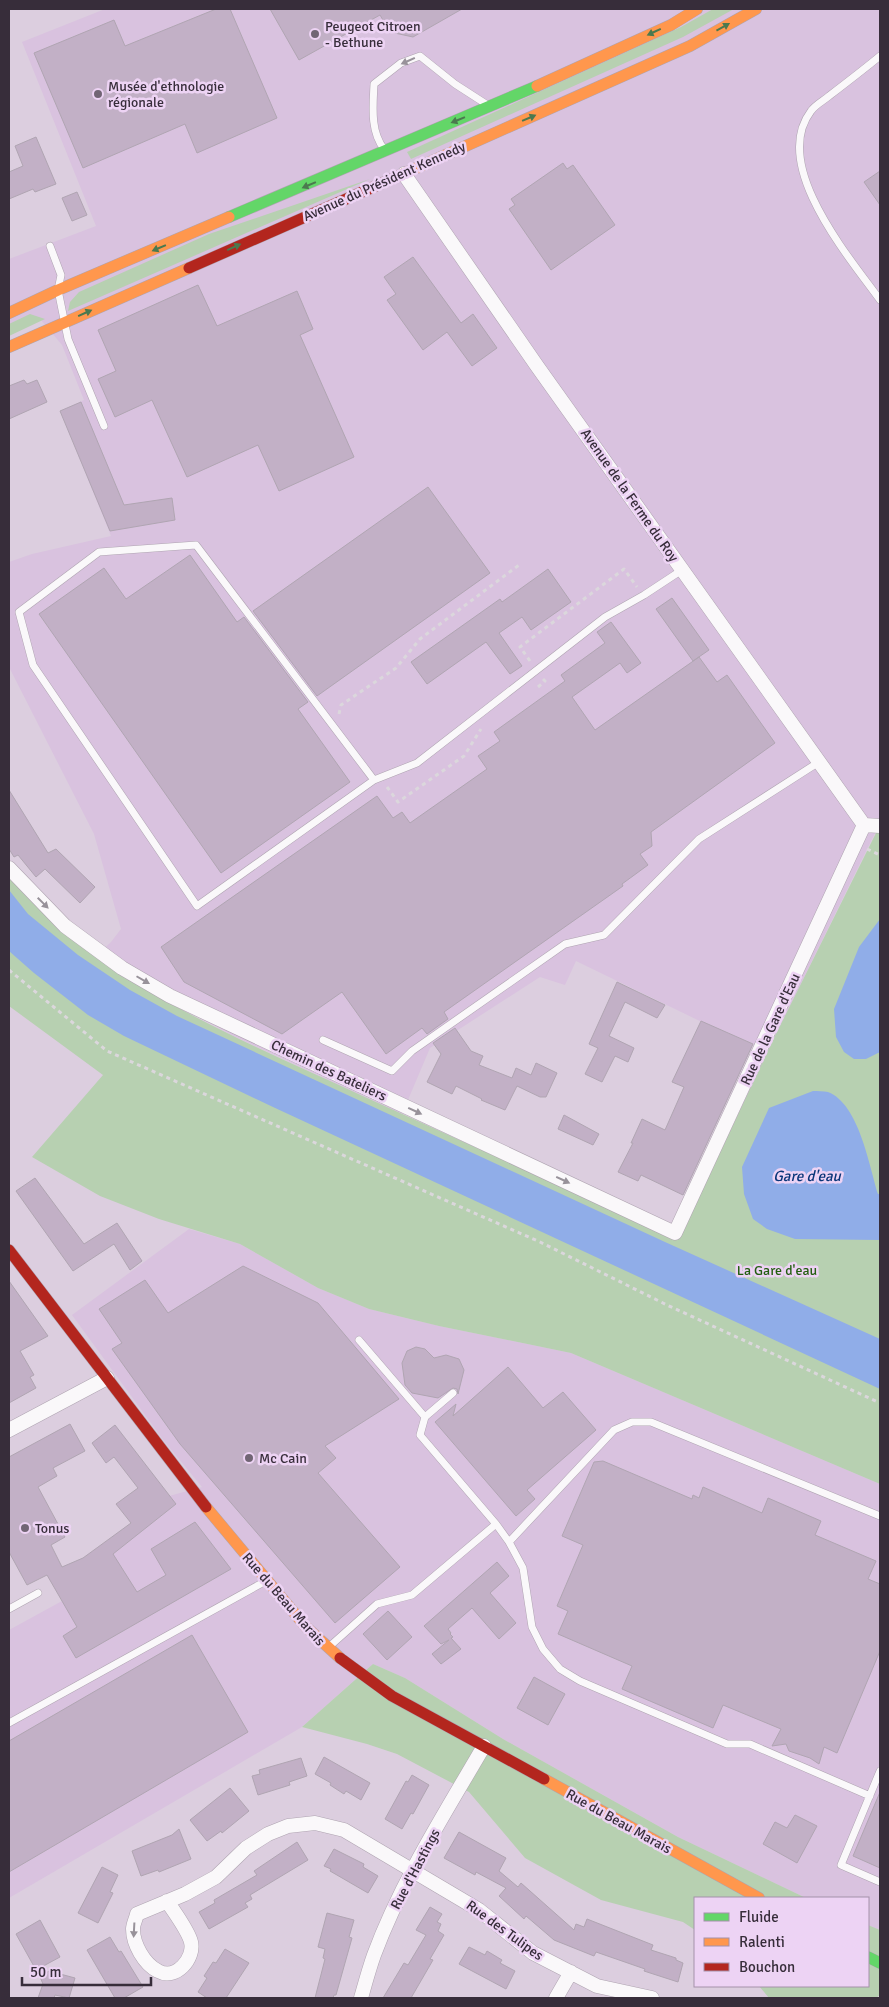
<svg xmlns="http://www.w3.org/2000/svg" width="889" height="2007" viewBox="0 0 889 2007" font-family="Signika,sans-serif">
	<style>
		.built { fill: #d9c2df }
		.green { fill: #b7d0b1 }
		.water { fill: #90ade8 }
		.building { fill: #c2b0c6; stroke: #b0a5b2 }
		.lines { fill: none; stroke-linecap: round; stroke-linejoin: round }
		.lane-casing { stroke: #afa4b1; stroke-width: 8 }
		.street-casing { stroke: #afa4b1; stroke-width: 15 }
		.fast-casing { stroke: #afa4b1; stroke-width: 12 }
		.slow-casing { stroke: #afa4b1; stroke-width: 12 }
		.jam-casing { stroke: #afa4b1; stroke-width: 12 }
		.path { stroke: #dbd7dc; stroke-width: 3; stroke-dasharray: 4 4; stroke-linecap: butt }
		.lane { stroke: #faf8fa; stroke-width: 7 }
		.street { stroke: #faf8fa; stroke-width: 14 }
		.fast { stroke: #63d668; stroke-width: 11 }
		.slow { stroke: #ff974d; stroke-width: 11 }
		.jam { stroke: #b3261e; stroke-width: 11 }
		.oneway { fill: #4b794f }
		.oneway2 { fill: #98929a }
		.poi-dot { fill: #716574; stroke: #edd3f4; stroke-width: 2 }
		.labels { text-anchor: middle; stroke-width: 5; stroke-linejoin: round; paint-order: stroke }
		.poi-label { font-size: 14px; fill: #372d3a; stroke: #edd3f4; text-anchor: start }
		.street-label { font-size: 14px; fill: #372d3a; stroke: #edd3f4 }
		.park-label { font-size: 14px; fill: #225e0f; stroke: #edd3f4 }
		.water-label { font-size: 15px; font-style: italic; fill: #083578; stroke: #edd3f4 }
	</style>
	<rect width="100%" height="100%" fill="#dccedf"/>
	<path class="built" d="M105,9H880V823L768,1050L710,1026L576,961L565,985L540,977L430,1048L402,1114L234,1036L144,988L96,956L111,942L121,929L94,834L9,667V562L32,554L111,536L60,411L84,400L62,345L40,319L9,332V259L96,226L22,42Z
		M189,1229L240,1244L318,1288L369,1309L439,1326L571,1353L880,1484V1930L868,1925V1898H806L678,1837L503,1739L405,1678L373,1664L302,1727L9,1898V1630L62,1601L47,1575L84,1558L169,1496L202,1487L164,1441L72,1315Z"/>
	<path class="green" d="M713,9H734L683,37L411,159L407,152L681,27Z
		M370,179L68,311L70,302L79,292L209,234Z
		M30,314L45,319L9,336V324Z
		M877,831L880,832V1484L571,1353L439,1326L369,1309L318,1288L240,1244L159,1219L100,1196L32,1157L103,1075L9,1006V875C95,983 243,1040 365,1097C469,1144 573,1192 676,1240L701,1193L773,1040Z
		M373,1664L405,1678L503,1739L678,1837L806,1898H695V1930L683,1922L601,1900L525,1858L469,1792L397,1754L367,1744L302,1727Z
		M868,1925L880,1930V1995L876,1998H769L759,1986H868Z"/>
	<path class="water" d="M9,890L28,914L78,955L130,990L177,1016L665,1242L880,1339V1389L273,1107L124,1036L88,1015L34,973L9,951Z
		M880,919V1052L866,1059H854L844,1052L836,1037L834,1009L859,947Z
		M813,1091C817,1091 824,1091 828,1092C859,1104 869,1165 878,1194H880V1240L795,1239L767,1229L753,1219L744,1194L742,1167L769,1108Z"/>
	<path class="building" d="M216,9H230L277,118L197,153L185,124L83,168L34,53L114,20L125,46Z
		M270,9H462L413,37L390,32L380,15L299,60Z
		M36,137L56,184L35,192L33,189L9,199V172L23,166L15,146Z
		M563,163L567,169L573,165L615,225L551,270L509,209L515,205L511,199Z
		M880,171V205L864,182Z
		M77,192L87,215L72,221L62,198Z
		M413,257L461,323L473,314L497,348L472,366L447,332L423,350L387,300L396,294L384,277Z
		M198,285L217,326L297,291L313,329L300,335L354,457L279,491L258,445L187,477L152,400L115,417L98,379L116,371L98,330Z
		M24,380L27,384L37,380L47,402L9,419V386Z
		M81,402L124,505L172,498L175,520L110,531L60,411Z
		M428,487L490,573L317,696L253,611Z
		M190,555L237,622L244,617L308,702L298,709L350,782L221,873L39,614L104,568L126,599Z
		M548,569L571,602L531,630L522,617L499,633L522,666L510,674L486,642L427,684L411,662L500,599L502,602Z
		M672,598L709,650L693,661L656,609Z
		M611,622L641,663L627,673L620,663L572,697L595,730L699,657L717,682L727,675L775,743L651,832L652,846L640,854L648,865L622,884L623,886L444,1012L448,1019L427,1034L422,1028L386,1054L342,992L282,1034L184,982L161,947L377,796L393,818L402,812L410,823L487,769L478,756L500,741L494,732L565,681L561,675L605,643L597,632Z
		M9,790L48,853L56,849L95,887L80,903L45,869L36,877L18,855L14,857L9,849Z
		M617,982L665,1005L657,1018L625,1002L609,1036L634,1048L628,1062L615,1056L602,1082L585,1074L598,1048L589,1044Z
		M701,1021L753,1044L683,1195L641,1175L638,1181L618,1172L633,1143H631L642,1119L665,1130L684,1087L672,1082Z
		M455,1028L471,1051L483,1056L479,1065L512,1078L516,1068L531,1075L536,1063L557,1073L546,1097H540L517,1086L505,1110L481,1100L482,1099L456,1086L452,1094L427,1082L441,1054L433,1043Z
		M564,1115L599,1134L593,1145L558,1129Z
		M35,1178L84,1244L117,1223L142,1261L130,1270L114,1244L73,1271L16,1191Z
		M243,1266L318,1303L399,1399L325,1446L336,1458L318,1473L400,1567L335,1623L180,1444L112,1349L122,1343L99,1309L145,1280L168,1313Z
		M9,1281L48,1336L20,1351L34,1375L30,1377L36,1388L9,1403Z
		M416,1347L425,1349L434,1358L446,1355L459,1359L464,1370L458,1394L457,1389L453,1388L438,1398L412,1393L405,1385L402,1363L407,1351Z
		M508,1367L543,1408L563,1392L596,1430L527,1490L535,1499L516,1516L435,1422L456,1404L453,1416Z
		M70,1424L85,1451L53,1468L57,1476L38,1487L65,1537L51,1545L62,1567L83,1558L131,1523L116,1504L138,1488L114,1457L106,1463L92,1443L115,1425L176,1504L113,1554L137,1592L166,1575L151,1549L195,1522L231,1569L76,1658L63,1636L77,1627L47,1575L27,1585L9,1552V1457Z
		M603,1461L692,1499L693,1495L699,1498L703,1487L762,1513L768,1498L821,1521L815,1535L876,1561L868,1579L880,1584V1651L837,1753L824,1747L819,1764L810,1758L789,1751L786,1744L772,1746L781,1729L723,1705L713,1728L622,1689L632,1666L558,1634L568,1611L557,1606L583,1545L562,1536L594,1462Z
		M497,1562L509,1576L490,1593L516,1623L499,1639L472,1608L448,1629L451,1633L450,1634L453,1637L451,1638L461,1649L441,1664L432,1654L449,1640L441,1644L424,1626Z
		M388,1611L412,1637L387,1660L363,1634Z
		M192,1635L248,1732L9,1872V1741Z
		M534,1677L565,1694L548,1725L517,1708Z
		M324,1757L370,1783L361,1800L346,1791L344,1794L330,1785L331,1783L315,1774Z
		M301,1758L307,1776L289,1782L290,1785L258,1795L252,1776L260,1774L259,1770Z
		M412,1775L429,1785L413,1814L411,1813L402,1829L385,1819L406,1781L408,1782Z
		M230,1788L249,1811L222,1833L221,1831L207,1841L190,1820Z
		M880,1792V1868L853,1856Z
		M795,1815L817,1826L797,1863L763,1844L775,1822L787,1828Z
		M179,1829L191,1859L159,1872L158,1870L141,1876L132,1851L172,1835Z
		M459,1832L506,1858L499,1871L518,1887L521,1883L574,1930L576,1924L584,1927L587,1919L653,1945L651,1950L676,1958V1960L683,1963L678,1982L644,1971L645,1969L596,1952L594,1956L554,1940L526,1916L524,1919L499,1896L506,1888L476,1872L475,1875L444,1858Z
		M297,1842L308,1860L250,1895L252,1899L245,1903L248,1907L209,1929L199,1912L215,1903L214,1900L257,1875L254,1871Z
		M334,1849L364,1864L363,1867L378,1876L368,1893L330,1871L331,1869L324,1866Z
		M102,1867L118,1875L110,1892L113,1893L98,1923L78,1913Z
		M430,1907L442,1914L437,1922L441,1924L438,1931L444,1935L430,1959L433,1960L411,1998H383L404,1963L408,1965L426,1935L416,1930Z
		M327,1913L354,1920L349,1937L352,1938L336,1995H334L333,1998H315L325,1959L323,1958L325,1949L318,1947Z
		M40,1920L60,1957L36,1970L16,1934Z
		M110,1937L119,1952L121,1951L143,1987L124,1998H115L87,1950Z
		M469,1947L485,1955L487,1951L502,1960L500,1963L515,1971L506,1989L459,1964Z
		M225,1949L249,1963L226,1998H207L198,1992L207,1978L204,1976L213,1962L216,1963Z
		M49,1971L75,1978L69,1998L55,1995L54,1998H38L43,1984L40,1977Z"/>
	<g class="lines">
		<g class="lane-casing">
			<path id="lane" d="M880,56C863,70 846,83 829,96C823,101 815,105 811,111C770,165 849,257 880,300
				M384,149C370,131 373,106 374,84L401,63L420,56L455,84L486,104
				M50,246L61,275L58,290L68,339L104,426
				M374,780L196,545L99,552L19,612L33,665L197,906L374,780L417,763L605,617L644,595L682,570
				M323,1040L392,1071L412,1051L565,944L604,935L699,839L819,762
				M359,1340L425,1417L420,1435L496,1524L509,1542L523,1568L532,1627L543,1649L560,1669L580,1681L727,1744H750L870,1796
				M425,1417L453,1393
				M509,1542L614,1430L632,1422H651L880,1516
				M9,1609L38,1593
				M330,1646L377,1604L412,1595L496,1524
				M9,1723L264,1582
				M880,1771L841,1865L880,1882"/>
		</g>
		<g class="street-casing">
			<path id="street" d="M404,174L537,366L864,825
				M864,825L880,826
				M9,868L65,926L122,968L170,996L675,1233L864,825
				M9,1430L107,1378
				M167,1901C174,1912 188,1930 191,1942C195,1958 176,1981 158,1971C144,1964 133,1944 133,1929C133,1924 136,1919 137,1914L185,1894L216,1877L246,1848L268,1834L288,1826L315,1823L344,1830L479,1910L533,1953L597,1986L652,1998
				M361,1998C365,1984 369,1969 374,1955C401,1882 445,1813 484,1746
				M556,1998L571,1972"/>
		</g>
		<g class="fast-casing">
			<path id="fast" d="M229,217L537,86
				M868,1957L880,1963"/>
		</g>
		<g class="slow-casing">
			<path id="slow" d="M537,86L671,25L697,9
				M403,174L690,46L756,9
				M9,313L58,290L229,217
				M9,347L189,268
				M206,1507L306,1627L340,1658
				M544,1779L759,1898"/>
		</g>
		<g class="jam-casing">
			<path id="jam" d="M189,268L403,174
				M9,1250L206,1507
				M340,1658L392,1696L544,1779"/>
		</g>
		<path class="path" d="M530,661L520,647L624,569L637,587
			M538,687L545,681L542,678
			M339,714L341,705L396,668L420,639L519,565
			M387,787L398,802L464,756L481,729
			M867,849L880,855
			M9,970L107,1051L540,1242L667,1305L880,1403"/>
		<use href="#lane" class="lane"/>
		<use href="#street" class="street"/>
		<use href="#fast" class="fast"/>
		<use href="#slow" class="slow"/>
		<use href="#jam" class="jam"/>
	</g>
	<defs><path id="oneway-solid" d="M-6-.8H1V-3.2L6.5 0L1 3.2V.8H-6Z" transform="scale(1.25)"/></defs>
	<g class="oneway">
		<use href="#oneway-solid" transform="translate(723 27) rotate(-29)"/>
		<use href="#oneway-solid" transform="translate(654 32) rotate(155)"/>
		<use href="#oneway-solid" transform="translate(529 118) rotate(-23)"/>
		<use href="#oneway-solid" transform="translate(458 120) rotate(158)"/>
		<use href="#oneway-solid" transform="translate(309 185) rotate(157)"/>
		<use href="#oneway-solid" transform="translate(234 247) rotate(-24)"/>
		<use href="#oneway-solid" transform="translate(159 248) rotate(157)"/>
		<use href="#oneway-solid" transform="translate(85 313) rotate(-24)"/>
	</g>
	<g class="oneway2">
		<use href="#oneway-solid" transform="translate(408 61) rotate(156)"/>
		<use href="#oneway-solid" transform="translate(43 903) rotate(45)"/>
		<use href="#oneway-solid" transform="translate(143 980) rotate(30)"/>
		<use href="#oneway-solid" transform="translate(415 1111) rotate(25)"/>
		<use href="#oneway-solid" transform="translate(563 1180) rotate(25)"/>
		<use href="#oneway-solid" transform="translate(134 1930) rotate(93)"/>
	</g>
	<g class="poi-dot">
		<circle cx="315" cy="34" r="5"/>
		<circle cx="98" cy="94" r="5"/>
		<circle cx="249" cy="1458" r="5"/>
		<circle cx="25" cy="1528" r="5"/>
	</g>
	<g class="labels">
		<g class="poi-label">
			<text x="325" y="31">Peugeot Citroen<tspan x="325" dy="16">- Bethune</tspan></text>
			<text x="108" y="91">Musée d'ethnologie<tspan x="108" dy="16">régionale</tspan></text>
			<text x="259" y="1463">Mc Cain</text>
			<text x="35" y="1533">Tonus</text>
		</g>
		<g class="street-label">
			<text transform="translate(384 181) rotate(-24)" y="5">Avenue du Président Kennedy</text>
			<text transform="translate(630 495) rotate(55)" y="5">Avenue de la Ferme du Roy</text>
			<text transform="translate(770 1029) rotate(-65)" y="5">Rue de la Gare d'Eau</text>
			<text transform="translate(329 1070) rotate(25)" y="5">Chemin des Bateliers</text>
			<text transform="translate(284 1599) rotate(49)" y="5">Rue du Beau Marais</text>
			<text transform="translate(619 1821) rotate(29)" y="5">Rue du Beau Marais</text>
			<text transform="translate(415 1869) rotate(-62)" y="5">Rue d'Hastings</text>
			<text transform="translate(505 1930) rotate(36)" y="5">Rue des Tulipes</text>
		</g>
		<g class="park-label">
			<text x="777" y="1275">La Gare d'eau</text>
		</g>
		<g class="water-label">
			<text x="807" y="1181">Gare d'eau</text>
		</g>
	</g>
	<rect width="889" height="2007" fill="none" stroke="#372d3a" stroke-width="20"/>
	<rect x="694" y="1897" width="175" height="90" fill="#edd3f4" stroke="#a491aa"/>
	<rect x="704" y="1913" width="25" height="8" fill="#63d668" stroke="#a491aa"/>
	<text x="739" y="1922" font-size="15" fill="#372d3a">Fluide</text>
	<rect x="704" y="1938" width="25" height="8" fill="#ff974d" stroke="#a491aa"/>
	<text x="739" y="1947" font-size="15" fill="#372d3a">Ralenti</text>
	<rect x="704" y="1963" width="25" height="8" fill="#b3261e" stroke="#a491aa"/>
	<text x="739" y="1972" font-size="15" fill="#372d3a">Bouchon</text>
	<path d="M22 1977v8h129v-8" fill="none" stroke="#372d3a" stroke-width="2.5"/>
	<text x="30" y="1977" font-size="15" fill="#372d3a" stroke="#edd3f4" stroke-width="4" paint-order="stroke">50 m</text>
</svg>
